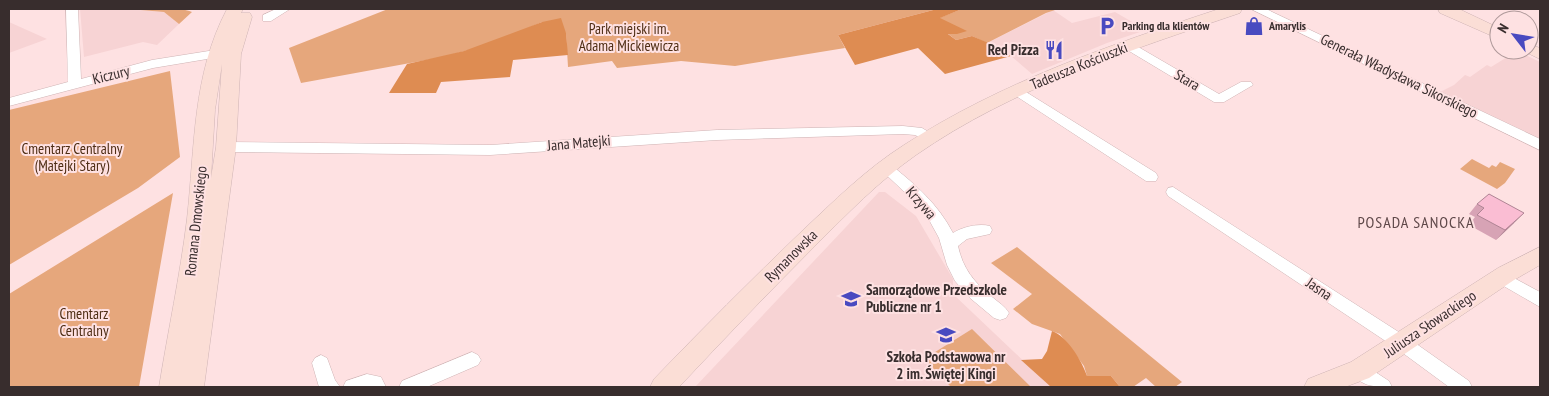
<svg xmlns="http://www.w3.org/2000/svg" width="1549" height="396" viewBox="0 0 1549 396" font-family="'PT Sans Narrow',sans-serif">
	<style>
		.built { fill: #f7d3d4 }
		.green { fill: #e6a77c }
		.forest { fill: #de8c52 }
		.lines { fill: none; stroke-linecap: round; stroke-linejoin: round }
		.street-casing { stroke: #cfb4b5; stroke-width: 1 }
		.secondary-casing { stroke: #cfb4b5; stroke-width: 1 }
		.street { fill: #fff; fill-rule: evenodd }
		.secondary { fill: #fbded6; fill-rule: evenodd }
		.wall { fill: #d7a3b5 }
		.shaded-wall { fill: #af8494 }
		.building { fill: #fabdd3; stroke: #af8494 }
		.labels { text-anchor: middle; stroke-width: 4; stroke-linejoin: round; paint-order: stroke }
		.far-poi-label { font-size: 12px; font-weight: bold; fill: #382d2d; stroke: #fee1e2; text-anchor: start }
		.park-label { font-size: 15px; fill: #4e2d14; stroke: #fee1e2 }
		.poi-label { font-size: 15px; font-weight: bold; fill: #382d2d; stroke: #fee1e2; text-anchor: end }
		.street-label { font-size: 15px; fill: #382d2d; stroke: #fee1e2 }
		.neighbourhood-label { font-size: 16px; letter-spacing: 1px; fill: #5f4849; stroke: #fee1e2 }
	</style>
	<rect width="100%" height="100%" fill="#fee1e2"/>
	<path class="built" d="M80,9H129L164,12L179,24L157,45L143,42L84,57Z
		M1053,10L1072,23L1115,12L1146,30L1107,43L1032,74L1011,56L987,43Z
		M9,22L47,39L9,53Z
		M1517,51L1540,62V141L1440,92L1454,85L1465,75L1470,77L1487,65L1491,67Z
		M879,192H885L916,216L953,279V294L1051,387H695Z"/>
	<path class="green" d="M129,9C146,9 179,6 192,12L179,24L164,12Z
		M388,9H937L838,35L845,48L735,66L681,61L617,68L612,61L568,67L566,33L542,22L490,44L443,57L301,83L289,48Z
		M962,9H1058L1046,13L987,43L972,36L956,40L947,33L939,18Z
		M170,71L180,157L138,188L9,265V110Z
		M1472,159L1489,168L1492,165L1496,167L1500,162L1515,169L1505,183L1497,189L1460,169Z
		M173,193L139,387H9V294Z
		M1017,247L1182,382L1175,387H1156L1146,378L1133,387H1120L1111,376H1087L1084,366L1060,334L1032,324L1013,309L1032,294L991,263Z
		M972,329L1031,387H951L924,359Z"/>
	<path class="forest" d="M937,9H962L940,18L967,31L957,34H948L956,40L972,36L998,47L1011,56L945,74L918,48L855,65L838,35Z
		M561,18L566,33L568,55L513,60L510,77L441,82L436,93H389L407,64L464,51L542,22Z
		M1052,331C1067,336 1082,361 1087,376H1111L1120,387H1051L1021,360L1042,359L1047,351Z"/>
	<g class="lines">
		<g class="street-casing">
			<path id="street" d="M66,9H78L81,79L152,60L215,50L233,60L227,64L213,58L153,68L9,106V98L68,82Z
				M276,9H290L271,21H263V15Z
				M1251,9H1266L1540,139V150Z
				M1128,41L1219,94L1241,82H1251L1253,85L1224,102H1214L1124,48L1122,45L1124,42Z
				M1018,87L1156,173L1158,177L1156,181H1146L1013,94L1011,91Z
				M903,126L922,128L937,137L930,142L915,135L903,134L717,140L490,155L226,152L219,147L226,142L490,145L717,130Z
				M886,163L891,165C916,185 938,204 953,233C962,227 979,223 990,226L992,230L990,234L967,239L958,246C963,269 974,282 992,297C998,302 1005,306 1009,313L1006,318L1000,320L994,318L970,298L955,281L947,265L939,238L928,218L914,201L879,168Z
				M1173,187L1408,338L1469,381L1472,387H1449L1396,348L1168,196L1166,192L1168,188Z
				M1501,271L1540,292V307L1495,281L1493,277L1495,273Z
				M472,352L478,355L481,360L478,365L427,387H399L402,381Z
				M321,355L327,358L335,380L340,387H319L312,363L315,358Z
				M1360,362L1389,381L1392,387C1375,387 1359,387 1351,370L1354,365Z
				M367,374L381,377L386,387H343L346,381Z"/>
		</g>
		<g class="secondary-casing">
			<path id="secondary" d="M227,9H243L241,13H250L252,17L241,54L236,147L204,387H159C168,331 180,276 187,219C195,147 192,75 227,9ZM222,64L216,147L211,178L215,110Z
				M1219,9H1242L1240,13C1129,51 1014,87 916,155C879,181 847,214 815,246C769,292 724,339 679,387H650L654,379C702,329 751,280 801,232C833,202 866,169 904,145C1001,82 1110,45 1219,9Z
				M1438,9H1459L1499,28V39L1440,13Z
				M1529,44L1540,48V59L1521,50H1529Z
				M1540,247V265L1514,280L1369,378L1345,387H1304L1308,379L1351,362L1498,268Z"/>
		</g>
		<use href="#street" class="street"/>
		<use href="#secondary" class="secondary"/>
	</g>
	<path class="wall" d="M1477,204L1514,223L1496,240L1469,225L1475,217L1469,214Z"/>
	<path class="shaded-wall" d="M1524,213L1514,223L1496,240L1505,230Z"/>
	<path class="building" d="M1489,194L1524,213L1505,230L1477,215L1484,208L1477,204Z"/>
	<defs>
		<g id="parking-bare" transform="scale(1.5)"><path d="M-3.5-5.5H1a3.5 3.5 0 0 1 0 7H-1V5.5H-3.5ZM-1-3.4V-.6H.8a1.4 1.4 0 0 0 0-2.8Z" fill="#494ac0" stroke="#fee1e2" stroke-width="2.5" paint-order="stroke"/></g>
		<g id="shop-bare" transform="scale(1.5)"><path d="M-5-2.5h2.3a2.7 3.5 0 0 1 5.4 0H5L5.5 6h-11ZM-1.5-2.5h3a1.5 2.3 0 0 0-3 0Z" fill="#494ac0" stroke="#fee1e2" stroke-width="2.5" paint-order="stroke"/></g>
		<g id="restaurant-bare" transform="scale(1.5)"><path d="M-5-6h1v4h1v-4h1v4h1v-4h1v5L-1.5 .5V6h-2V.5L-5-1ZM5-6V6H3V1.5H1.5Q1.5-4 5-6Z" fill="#494ac0" stroke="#fee1e2" stroke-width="2.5" paint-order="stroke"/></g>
		<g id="school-bare" transform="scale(1.5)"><path d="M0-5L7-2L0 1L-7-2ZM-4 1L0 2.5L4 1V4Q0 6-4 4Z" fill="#494ac0" stroke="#fee1e2" stroke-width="2.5" paint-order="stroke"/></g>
	</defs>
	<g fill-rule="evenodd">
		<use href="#parking-bare" x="1107" y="26"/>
		<use href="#shop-bare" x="1254" y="26"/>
		<use href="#restaurant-bare" x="1054" y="50"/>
		<use href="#school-bare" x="851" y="299"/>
		<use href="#school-bare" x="946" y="335"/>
	</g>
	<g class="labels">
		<g class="far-poi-label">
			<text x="1122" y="30">Parking dla klientów</text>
			<text x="1269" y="30">Amarylis</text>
		</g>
		<g class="park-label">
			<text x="629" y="34">Park miejski im.<tspan x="629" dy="17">Adama Mickiewicza</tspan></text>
			<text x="72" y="154">Cmentarz Centralny<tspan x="72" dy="17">(Matejki Stary)</tspan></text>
			<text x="84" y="319">Cmentarz<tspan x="84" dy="17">Centralny</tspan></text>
		</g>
		<g class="poi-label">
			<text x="1039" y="55">Red Pizza</text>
			<text x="866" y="295" text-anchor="start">Samorządowe Przedszkole<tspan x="866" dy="17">Publiczne nr 1</tspan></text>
			<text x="946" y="362" text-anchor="middle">Szkoła Podstawowa nr<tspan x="946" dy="17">2 im. Świętej Kingi</tspan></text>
		</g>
		<g class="street-label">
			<text transform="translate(1079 66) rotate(-22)" y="5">Tadeusza Kościuszki</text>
			<text transform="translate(111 75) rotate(-14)" y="5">Kiczury</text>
			<text transform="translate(1399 76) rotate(26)" y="5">Generała Władysława Sikorskiego</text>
			<text transform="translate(1187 80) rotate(30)" y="5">Stara</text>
			<text transform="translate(579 143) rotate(-5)" y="5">Jana Matejki</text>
			<text transform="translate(921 203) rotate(49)" y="5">Krzywa</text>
			<text transform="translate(196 221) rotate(-84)" y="5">Romana Dmowskiego</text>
			<text transform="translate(791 256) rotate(-45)" y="5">Rymanowska</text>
			<text transform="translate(1319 289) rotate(34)" y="5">Jasna</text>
			<text transform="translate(1430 324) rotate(-34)" y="5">Juliusza Słowackiego</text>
		</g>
		<g class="neighbourhood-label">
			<text x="1416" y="228">POSADA SANOCKA</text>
		</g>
	</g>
	<rect width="1549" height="396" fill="none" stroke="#382d2d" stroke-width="20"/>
	<g transform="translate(1514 35) rotate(301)"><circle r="24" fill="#fee1e2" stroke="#af999a"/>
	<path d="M0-4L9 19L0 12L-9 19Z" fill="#494ac0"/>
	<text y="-8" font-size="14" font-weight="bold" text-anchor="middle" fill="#382d2d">N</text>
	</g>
</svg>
